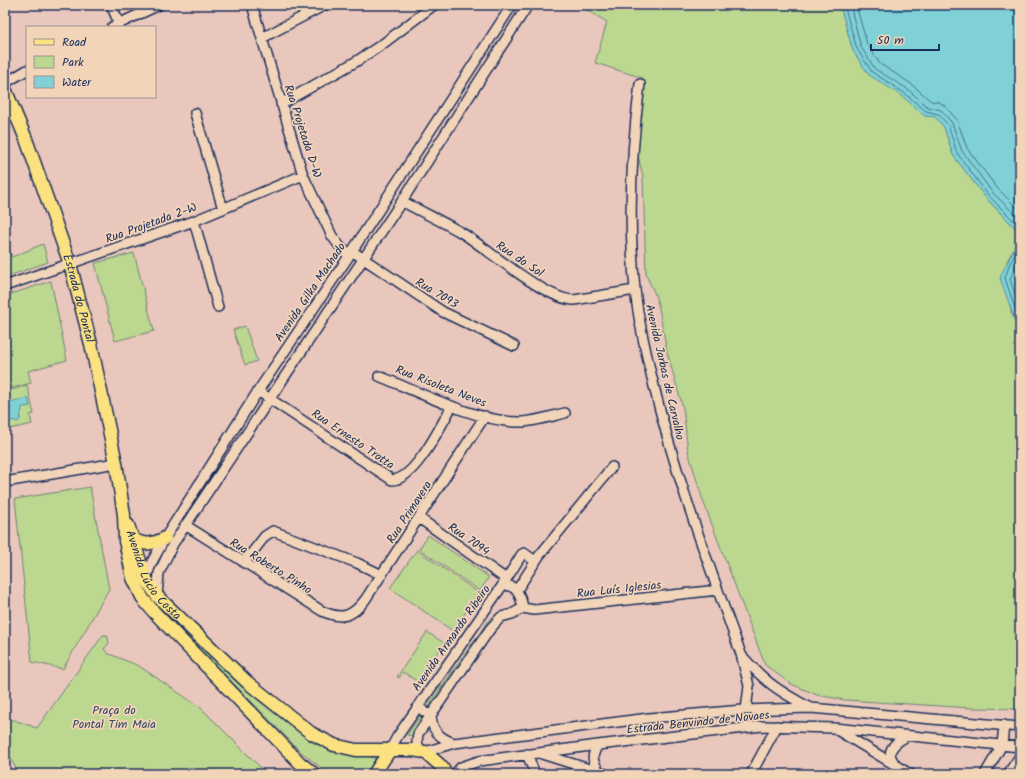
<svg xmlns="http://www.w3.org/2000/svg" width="1025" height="779" viewBox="0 0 1025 779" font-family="Kalam,sans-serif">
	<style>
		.green { fill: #bcd78f; stroke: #6c8376 }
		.water { fill: #80d1d6; stroke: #5890a6 }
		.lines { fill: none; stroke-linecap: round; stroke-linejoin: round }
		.shore { stroke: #43708e; stroke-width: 1 }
		.minor-casing { stroke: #1b2f5e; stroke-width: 12 }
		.major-casing { stroke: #1b2f5e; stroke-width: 15 }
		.minor { stroke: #f2d5b9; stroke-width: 9 }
		.major { stroke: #fbe180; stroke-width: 12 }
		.labels { text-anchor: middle; stroke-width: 3.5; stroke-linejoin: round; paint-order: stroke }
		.street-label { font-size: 12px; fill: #1b2f5e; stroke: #f2d5b9 }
		.park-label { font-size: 12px; fill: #334865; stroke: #f2d5b9 }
	</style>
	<rect width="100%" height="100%" fill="#eac7bc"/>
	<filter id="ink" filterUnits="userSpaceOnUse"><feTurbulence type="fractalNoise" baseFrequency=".025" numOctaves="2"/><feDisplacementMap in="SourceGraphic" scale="8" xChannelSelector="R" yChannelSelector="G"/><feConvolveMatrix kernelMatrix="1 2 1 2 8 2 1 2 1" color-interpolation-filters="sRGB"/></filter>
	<g filter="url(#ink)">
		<path class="green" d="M579,5H840L853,51L925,116H935L944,127L953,155L985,197L1019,232L1016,245L1007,261L1011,312L1020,334V709L972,708L845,700L817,695L791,684L765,665L702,498L688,451L683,408L667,352L659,308L655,294L646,275L643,176L638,156L643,78L595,63L607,22Z
			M43,244L48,262L6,277L5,248H8L12,257Z
			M134,253L154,331L115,341L95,263Z
			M51,281L67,360L28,371L31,383L5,390V296Z
			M245,326L257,361L245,365L233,330Z
			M27,385L34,414L30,415L32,424L5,430V392Z
			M90,487L109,589L63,669L32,662L15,499Z
			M428,535L489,577L480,591L419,549Z
			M417,550L479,593L453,631L390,588Z
			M165,610L249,691L288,723L341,753L370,756L375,759L370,774H329L300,751L162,611Z
			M491,617L494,621L414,736L407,735Z
			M427,632L444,643L418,682L403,672L399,678L397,677Z
			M103,635H107L109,643L104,649L107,653L139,666L201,708L267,774H20C7,759 6,737 8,718L37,728Z"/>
		<path class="water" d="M840,5H1020V334L1000,278C1006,263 1016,249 1019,232L985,197L953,155L944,127L935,117L925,116L901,95L869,75L853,51Z
			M28,398L30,406L22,407L20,420L17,422L13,420L5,426V417L11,410L5,411V403Z"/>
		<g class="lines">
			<path class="shore" d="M844,5L857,49L872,72L903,92L926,111L938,114L948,125L957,153L988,195L1020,227
				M850,5L861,47L875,69L906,88L928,107L941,110L952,123L962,151L992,192L1020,219
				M856,5L867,44L880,64L910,83L931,101L939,102L945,106L957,120L967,148L997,188L1020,211
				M1020,247L1010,263L1005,278L1020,323
				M1020,257L1010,279L1020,310"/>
			<g class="minor-casing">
				<path id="minor" d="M111,5L119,23
					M252,5L303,175L332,236L341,248L349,256
					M112,27L159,5
					M262,38L325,5
					M5,83L27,70
					M640,84C631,152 628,221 635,289C638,319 645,349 652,378C674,472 708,563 741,654L749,686L746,710
					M281,104L357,61L384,43L434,5
					M195,113L223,209
					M402,201C421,212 442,221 462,233C488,249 546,300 574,300L635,290
					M194,221L218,307
					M352,251L443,312L514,346
					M5,286L194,221L303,175
					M379,376C418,392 482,424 523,422C537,421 552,416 565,413
					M258,391L392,480C415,480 441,425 452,406
					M5,482L116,463
					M419,518L506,579
					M185,525L322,611C342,620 352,617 365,600L485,416
					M244,563L265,536L273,531L357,563L382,575
					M145,580L152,562L165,538L258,391L347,259L512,5
					M502,586C516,583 521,596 523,608
					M517,590L539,556L612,467
					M157,596L159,573L173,544L402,201L528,5
					M523,608L534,610L718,590
					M743,657C766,683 779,691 810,708
					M419,705L424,712L431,714C431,730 439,738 454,743
					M837,730L910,774
					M598,745C591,756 592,761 599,771
					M390,750L397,737L502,586L522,554L524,553L535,561
					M420,751L417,742L418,734L490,629L501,617L512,614L523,608
					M425,752L454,743L649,718L743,710L811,708L1020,727
					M527,754L535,774
					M542,754L605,774
					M896,765C884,753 893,744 905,737
					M455,774L461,767L479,761L598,745L762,726L834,728L1020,747
					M751,774L777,726
					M985,774L1002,745L1004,725
					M1008,774L1020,756"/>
			</g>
			<g class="major-casing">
				<g id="major">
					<path id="s1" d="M5,89L26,139L70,264L91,344L116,463L124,515L125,541L133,578L143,599L154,612L300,763L314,774"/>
					<path id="s2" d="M128,525L146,579L157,596L247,682L311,733L334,745L356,750H412L425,752L441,766L446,774"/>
					<path d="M133,539C145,546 153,544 165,538"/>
					<path d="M374,774L390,750"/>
				</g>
			</g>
			<use href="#minor" class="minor"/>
			<use href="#major" class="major"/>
		</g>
	</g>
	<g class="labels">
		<g class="street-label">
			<text transform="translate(303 131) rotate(72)" y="4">Rua Projetada D-W</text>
			<text transform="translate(151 223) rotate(-20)" y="4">Rua Projetada 2-W</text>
			<text transform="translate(520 259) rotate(34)" y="4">Rua do Sol</text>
			<text transform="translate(310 292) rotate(-56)" y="4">Avenida Gilka Machado</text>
			<text transform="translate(437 293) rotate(31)" y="4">Rua 7093</text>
			<text dy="4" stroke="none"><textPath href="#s1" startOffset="222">Estrada do Pontal</textPath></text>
			<text transform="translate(665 372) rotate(77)" y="4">Avenida Jarbas de Carvalho</text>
			<text transform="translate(441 386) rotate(21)" y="4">Rua Risoleta Neves</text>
			<text transform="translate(353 439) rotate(34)" y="4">Rua Ernesto Trotta</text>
			<text transform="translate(409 512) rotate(-57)" y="4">Rua Primavera</text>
			<text transform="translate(469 539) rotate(35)" y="4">Rua 7094</text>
			<text transform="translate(271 566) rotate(32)" y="4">Rua Roberto Pinho</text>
			<text dy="4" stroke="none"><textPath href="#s2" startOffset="57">Avenida Lúcio Costa</textPath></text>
			<text transform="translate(619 589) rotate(-6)" y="4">Rua Luís Iglesias</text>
			<text transform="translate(451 638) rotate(-55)" y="4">Avenida Armando Ribeiro</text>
			<text transform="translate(698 722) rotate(-6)" y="4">Estrada Benvindo de Novaes</text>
		</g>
		<g class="park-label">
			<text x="114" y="714">Praça do<tspan x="114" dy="14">Pontal Tim Maia</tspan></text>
		</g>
	</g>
	<rect width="1025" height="779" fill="none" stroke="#f2d5b9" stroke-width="20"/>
	<rect x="10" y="10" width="1005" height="759" fill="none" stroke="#1b2f5e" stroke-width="1.5" filter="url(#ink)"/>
	<rect x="26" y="26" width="130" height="72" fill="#f2d5b9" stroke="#9c9395"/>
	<rect x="34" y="39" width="20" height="6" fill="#fbe180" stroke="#9c9395"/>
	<text x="62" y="46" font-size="12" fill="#1b2f5e">Road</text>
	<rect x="34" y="56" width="20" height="12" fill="#bcd78f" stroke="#9c9395"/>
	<text x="62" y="66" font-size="12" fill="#1b2f5e">Park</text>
	<rect x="34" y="76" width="20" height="12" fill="#80d1d6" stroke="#9c9395"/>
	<text x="62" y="86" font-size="12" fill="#1b2f5e">Water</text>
	<path d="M871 44v6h68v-6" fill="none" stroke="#1b2f5e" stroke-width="2"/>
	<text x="877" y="44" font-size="12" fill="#1b2f5e" stroke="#f2d5b9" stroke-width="3" paint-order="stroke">50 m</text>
</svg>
